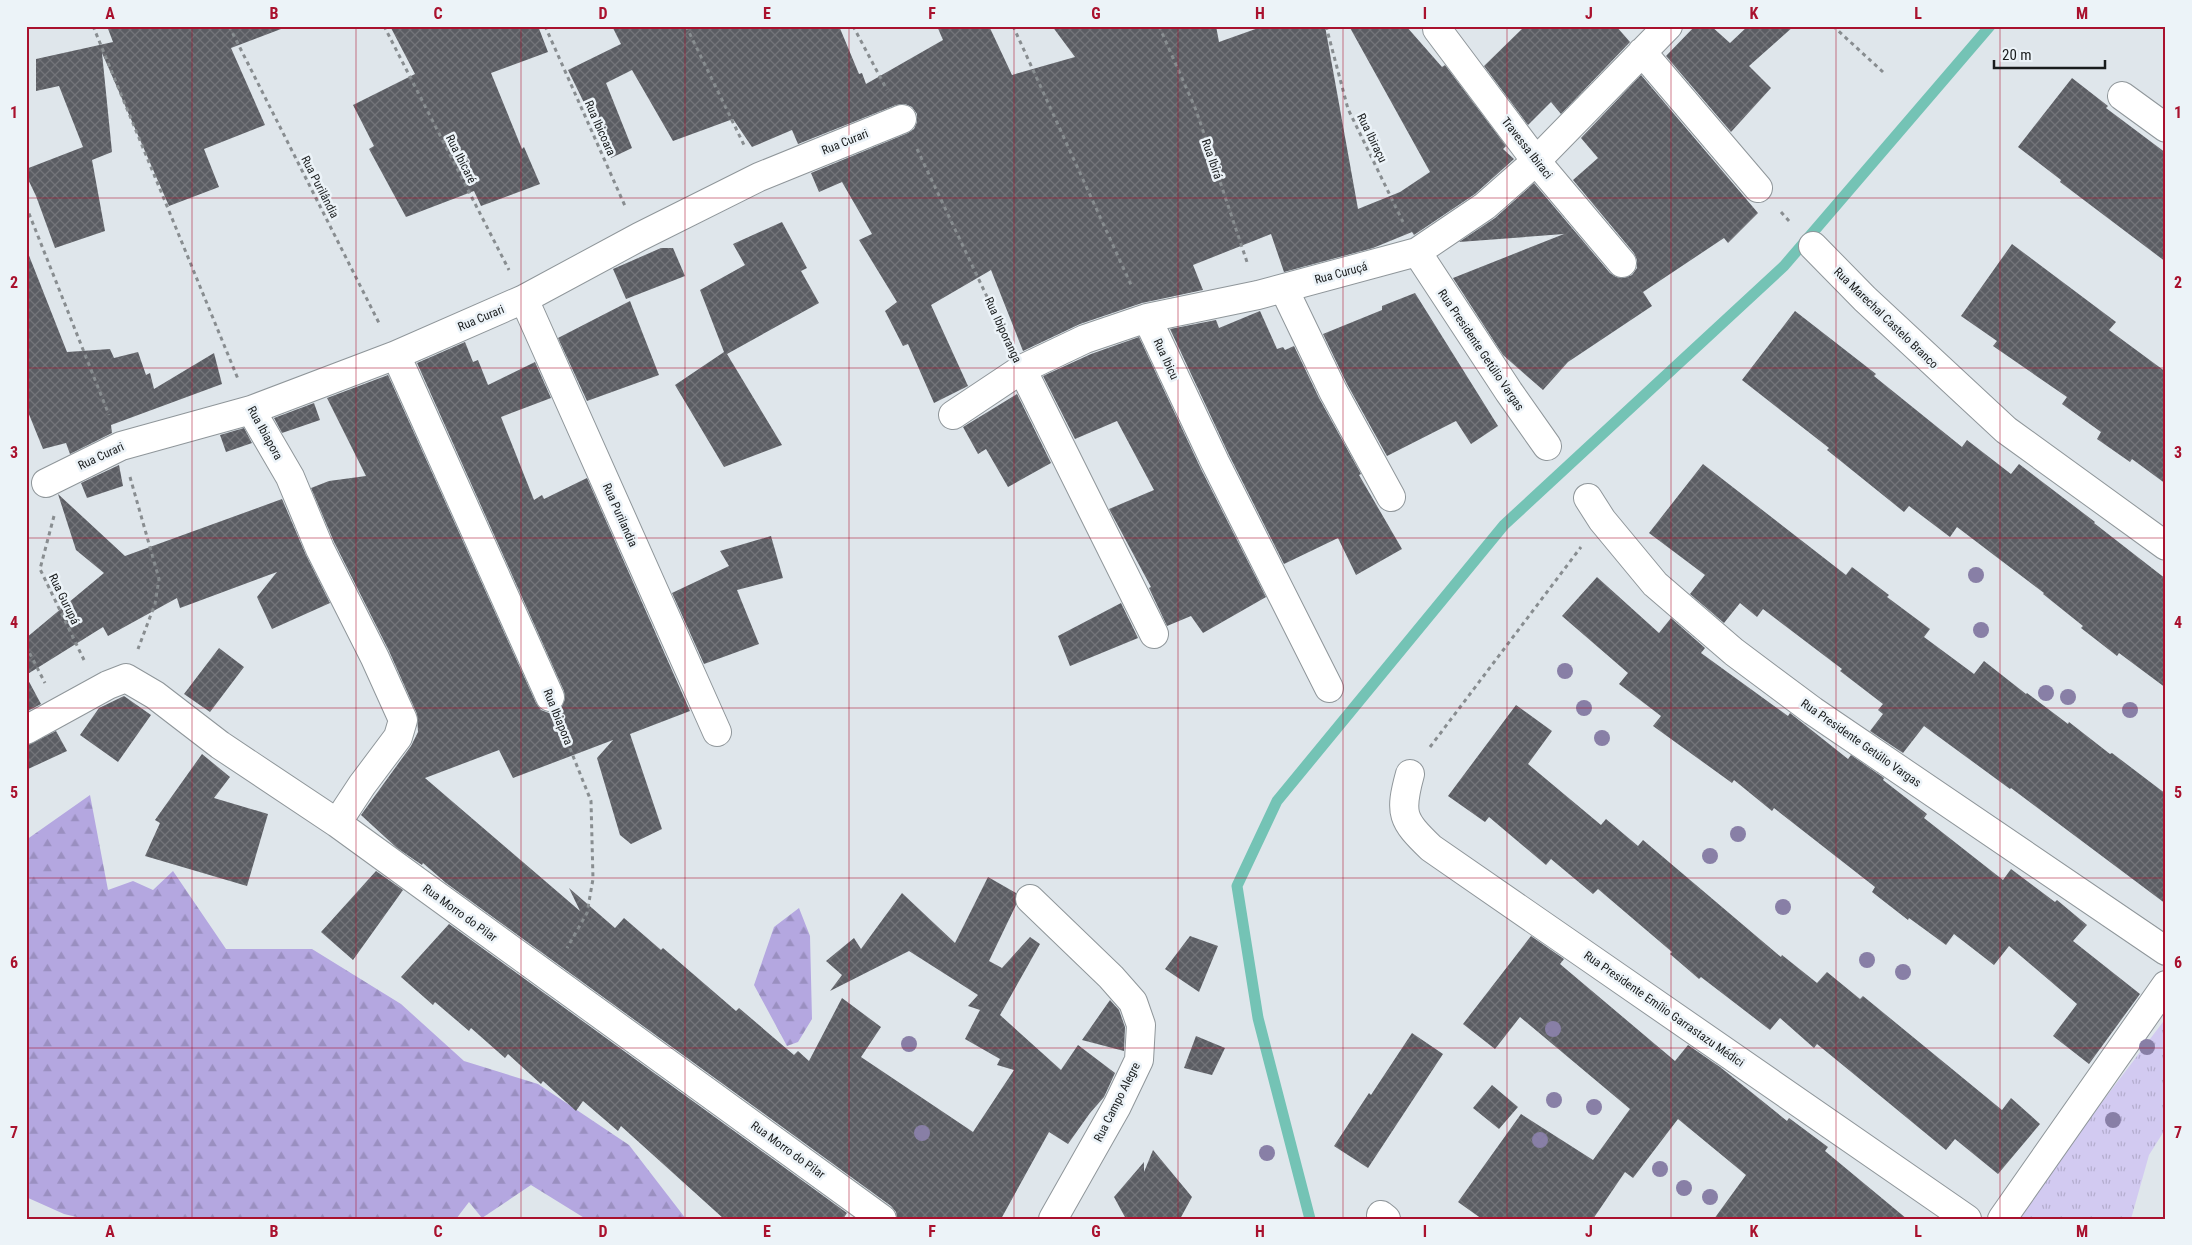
<svg xmlns="http://www.w3.org/2000/svg" width="2192" height="1245" viewBox="0 0 2192 1245" font-family="'Roboto Condensed',sans-serif">
	<style>
		.forest { fill: url(#forest-firs) }
		.park { fill: url(#park-tufts) }
		.lines { fill: none; stroke-linecap: round; stroke-linejoin: round }
		.stream { stroke: #74c3b5; stroke-width: 11 }
		.building { fill: url(#building-cross-hatch) }
		.street-casing { stroke: #8f969a; stroke-width: 30 }
		.path { stroke: #888d90; stroke-width: 3; stroke-dasharray: 4 4; stroke-linecap: butt }
		.street { stroke: #fff; stroke-width: 28 }
		.tree { fill: #887fa6 }
		.grid { fill: none; stroke: #a9112e; stroke-width: 1; stroke-opacity: 0.55 }
		.labels { text-anchor: middle; stroke-width: 5; stroke-linejoin: round; paint-order: stroke }
		.street-label { font-size: 12px; fill: #191c1d; stroke: #ecf3f8 }
		.neatline { fill: none; stroke: #a9112e; stroke-width: 2 }
		.grid-label { font-size: 16px; text-anchor: middle; font-weight: bold; fill: #a9112e }
	</style>
	<defs>
		<pattern id="forest-firs" width="22" height="20" patternUnits="userSpaceOnUse" patternTransform="scale(1.25)"><rect width="22" height="20" fill="#b4a7e0"/><path d="M5 1l3.5 6h-7zM16 11l3.5 6h-7z" fill="#9a8fc0"/></pattern>
		<pattern id="park-tufts" width="24" height="20" patternUnits="userSpaceOnUse" patternTransform="scale(1.25)"><rect width="24" height="20" fill="#d2caf1"/><path d="M3 7l-1-3M5 7V3M7 7l1-3M15 17l-1-3M17 17v-4M19 17l1-3" fill="none" stroke="#b4adce"/></pattern>
		<pattern id="building-cross-hatch" width="8" height="8" patternUnits="userSpaceOnUse" patternTransform="scale(1.25)"><rect width="8" height="8" fill="#5b5d63"/><path d="M0 0l8 8M0 8l8-8" fill="none" stroke="#737479"/></pattern>
	</defs>
	<rect width="100%" height="100%" fill="#dfe6eb"/>
	<path class="forest" d="M90,795L108,890L133,881L153,890L173,871L226,949H312L401,1004L464,1061L538,1084L629,1145L686,1219H586L531,1185L482,1218L469,1202L456,1219H85L64,1214L26,1197V840Z
		M799,908L810,936L812,1019L798,1042L787,1046L754,985L774,927Z"/>
	<path class="park" d="M2166,1018V1128L2149,1155L2131,1219H2013Z"/>
	<g class="lines">
		<path class="stream" d="M1310,1219L1258,1018L1237,886L1277,801L1504,525L1784,266L1990,26"/>
	</g>
	<path class="building" d="M107,26H281V29L231,48L265,125L204,149L219,187L169,206L102,53L112,152L92,160L105,231L55,248L36,196L26,175V169L83,147L59,86L36,91V59L113,42Z
		M390,26H538L548,52L491,73L522,149L524,147L540,184L481,206L474,191L406,217L369,149L374,146L353,105L415,74Z
		M612,26H839L859,74L862,73L866,84L943,40L937,26H989L1012,75L1075,57L1052,26H1216L1219,42L1264,26H1325L1358,209L1400,192L1430,172L1349,26H1406L1442,67L1445,65L1506,146L1503,149L1514,159L1475,194L1414,235L1412,232L1373,248L1284,272L1271,234L1193,265L1203,290L1142,303L1080,324L1023,351L991,270L931,305L968,386L934,403L908,344L903,346L885,311L897,302L859,240L872,234L842,182L819,192L811,173L908,133L914,129L917,122V114L912,107L905,104L896,105L798,144L792,130L752,147L733,119L673,141L632,70L606,83L632,148L611,158L568,70L621,44Z
		M1525,26H1616L1630,42L1561,114L1551,102L1528,125L1484,66Z
		M1695,26H1711L1730,43L1748,26H1794L1749,66L1771,88L1731,132L1666,56Z
		M1641,75L1758,213L1728,243L1724,238L1643,292L1652,306L1568,362L1543,390L1503,355L1453,278L1564,234L1459,242L1495,218L1534,183L1610,273L1616,277L1624,278L1632,275L1637,268V260L1634,253L1573,180L1598,158L1581,138Z
		M2072,78L2108,106L2106,108L2166,153V262L2060,182L2061,180L2018,147Z
		M782,222L807,268L801,271L819,303L727,354L782,445L724,467L675,385L724,352L700,290L745,265L733,244Z
		M2012,244L2116,322L2109,330L2166,372V484L2132,459L2130,462L2097,439L2101,432L2062,404L2067,397L1993,346L1997,341L1961,316Z
		M661,248H673L685,276L626,299L613,269Z
		M28,253L67,352L110,349L114,358L138,352L146,375L150,373L154,389L214,353L222,384L111,425L112,433L70,454L66,443L43,449L26,407V254Z
		M1415,293L1498,426L1471,444L1456,421L1387,456L1347,384L1323,334L1382,310V306Z
		M630,301L659,375L587,401L558,338Z
		M1260,311L1277,349L1283,347L1285,350L1294,346L1319,398L1361,474L1359,475L1402,549L1356,575L1338,538L1284,564L1229,455L1170,329L1216,320L1219,328Z
		M1795,311L1876,374L1874,376L1962,447L1967,440L2011,474L2019,464L2095,522L2094,523L2166,579V688L2119,653L2117,656L2081,628L2083,626L2043,594L2044,593L1957,527L1950,537L1909,506L1904,512L1827,450L1829,448L1742,380Z
		M1139,337L1201,469L1266,597L1203,633L1191,616L1167,626L1149,588L1151,587L1109,509L1154,490L1117,421L1075,439L1043,376L1091,354Z
		M465,342L473,362L478,360L488,385L535,362L551,398L501,417L534,500L542,495L544,499L587,478L690,711L630,734L662,829L631,844L620,835L597,758L613,740L513,778L499,750L425,778L580,911L569,888L615,928L624,918L661,950L663,948L736,1011L739,1008L794,1055L798,1051L809,1061L842,998L881,1027L861,1057L973,1132L1014,1070L997,1065L1000,1059L965,1039L980,1010L968,1006L978,995L909,951L830,991L842,975L826,961L854,938L861,949L902,893L955,943L988,877L1016,893V905L989,961L1002,968L1030,937L1040,944L1000,1015L1061,1070L1078,1045L1115,1073L1104,1097L1090,1113L1068,1144L1049,1132L1001,1219H897L896,1212L891,1206L446,883L423,863L422,865L397,848L361,815L411,746L418,732L417,714L389,651L334,542L311,488L329,481L366,476L327,398L388,375L536,703L541,710L549,713L556,711L562,706L565,699L564,691L417,363Z
		M1017,394L1051,463L1008,487L986,449L978,454L963,427Z
		M314,403L320,420L282,433L274,418Z
		M244,428L252,443L226,452L220,435Z
		M1703,464L1846,575L1852,567L1889,595L1887,597L1930,629L1924,637L1974,674L1984,661L2026,694L2027,693L2068,724L2069,722L2110,754L2112,753L2166,794V904L2011,788L2010,789L1924,726L1903,753L1870,731L1883,714L1878,710L1883,704L1840,671L1842,669L1763,609L1757,617L1740,603L1724,623L1690,594L1705,575L1649,533Z
		M119,465L123,486L87,498L81,483Z
		M58,494L125,556L282,499L306,555L330,603L272,629L257,597L277,572L180,608L177,598L108,636L103,627L26,675V638L104,573L76,550Z
		M771,536L783,578L737,590L759,644L704,664L672,593L729,566L720,551Z
		M1597,577L1659,633L1671,618L1705,648L1701,653L1788,716L1790,713L1848,759L1851,755L1884,778L1883,780L1927,814L1924,818L2003,880L2011,869L2055,902L2057,900L2087,925L2073,941L2140,994L2089,1064L2053,1036L2077,1004L2009,946L1994,965L1954,934L1946,945L1909,918L1908,920L1872,892L1875,887L1774,808L1772,811L1734,780L1732,783L1653,726L1661,716L1619,684L1628,673L1562,616Z
		M1121,603L1138,638L1070,666L1058,636Z
		M219,648L244,667L210,712L184,694Z
		M26,676L41,704L26,712Z
		M124,696L151,715L118,762L80,735L99,708Z
		M1516,705L1552,731L1528,764L1601,825L1606,819L1638,846L1643,840L1781,957L1782,955L1817,983L1827,972L1860,999L1863,996L2002,1110L2011,1098L2040,1124L1998,1174L1955,1139L1946,1150L1850,1071L1817,1044L1814,1048L1780,1018L1770,1030L1701,977L1699,979L1670,954L1672,952L1598,889L1593,894L1551,859L1546,865L1489,817L1485,822L1448,796Z
		M56,731L67,751L26,770V746Z
		M202,754L230,777L214,798L268,814L247,886L145,856L160,823L155,820Z
		M376,871L403,890L353,960L321,932Z
		M449,924L847,1213L843,1219H724L621,1126L618,1131L583,1101L576,1111L543,1081L541,1084L508,1054L505,1058L471,1028L469,1031L435,1002L433,1005L401,977Z
		M1190,936L1218,946L1199,992L1165,969Z
		M1531,936L1564,959L1560,964L1675,1061L1688,1045L1720,1067L1787,1121L1789,1118L1828,1147L1825,1151L1907,1219H1714L1746,1175L1678,1119L1633,1178L1625,1172L1593,1219H1482L1458,1202L1521,1114L1593,1160L1630,1109L1520,1017L1495,1049L1463,1024Z
		M1110,1000L1119,1010L1125,1027L1124,1051L1082,1040Z
		M1412,1033L1443,1054L1368,1168L1334,1146L1369,1093L1371,1095Z
		M1196,1036L1225,1048L1212,1075L1184,1068Z
		M1492,1085L1518,1107L1499,1129L1473,1108Z
		M1153,1150L1192,1197L1180,1219H1126L1114,1197L1144,1162V1172Z"/>
	<g class="lines">
		<g class="street-casing">
			<path id="street" d="M1437,29L1536,161L1622,263
				M1642,52L1758,188
				M2122,96L2166,128
				M1813,246L1865,299L2006,430L2166,546
				M1417,252L1509,392L1547,446
				M1284,289L1333,391L1391,497
				M524,299L717,732
				M1147,318L1215,462L1329,688
				M396,355L550,697
				M1022,369L1154,634
				M251,410L290,477L320,549L375,658L403,720L398,737L362,785L337,823
				M953,415L1022,369L1085,339L1147,318L1258,295L1417,252L1485,206L1536,161L1668,26
				M46,483L121,446L251,410L396,355L524,299L639,237L759,177L902,119
				M1588,498L1602,520L1655,584L1734,652L1813,711L2166,951
				M26,730L108,685L126,678L155,695L220,745L337,823L882,1219
				M1410,774C1399,814 1402,820 1431,848L1967,1219
				M1030,899L1111,977L1133,1002L1141,1025L1139,1060L1117,1106L1053,1219
				M1381,1215L1386,1219
				M2002,1219L2166,985"/>
		</g>
		<path class="path" d="M93,26L238,379
			M229,26L380,325
			M384,26L509,270
			M545,26L625,206
			M686,26L745,147
			M853,26L887,90
			M1013,26L1132,287
			M1159,26L1196,110L1248,265
			M1326,26L1348,109L1403,222
			M1833,26L1883,72
			M917,149L1007,339
			M26,206L109,415
			M1781,212L1790,222
			M130,477L159,579L155,604L138,649
			M54,516L40,569L84,660
			M26,646L45,683
			M561,726L591,801L593,879L587,913L567,948
			M1430,747L1581,547"/>
		<use href="#street" class="street"/>
	</g>
	<g class="tree">
		<circle cx="1976" cy="575" r="8"/>
		<circle cx="1981" cy="630" r="8"/>
		<circle cx="1565" cy="671" r="8"/>
		<circle cx="2046" cy="693" r="8"/>
		<circle cx="2068" cy="697" r="8"/>
		<circle cx="1584" cy="708" r="8"/>
		<circle cx="2130" cy="710" r="8"/>
		<circle cx="1602" cy="738" r="8"/>
		<circle cx="1738" cy="834" r="8"/>
		<circle cx="1710" cy="856" r="8"/>
		<circle cx="1783" cy="907" r="8"/>
		<circle cx="1867" cy="960" r="8"/>
		<circle cx="1903" cy="972" r="8"/>
		<circle cx="1553" cy="1029" r="8"/>
		<circle cx="909" cy="1044" r="8"/>
		<circle cx="2147" cy="1047" r="8"/>
		<circle cx="1554" cy="1100" r="8"/>
		<circle cx="1594" cy="1107" r="8"/>
		<circle cx="2113" cy="1120" r="8"/>
		<circle cx="922" cy="1133" r="8"/>
		<circle cx="1540" cy="1140" r="8"/>
		<circle cx="1267" cy="1153" r="8"/>
		<circle cx="1660" cy="1169" r="8"/>
		<circle cx="1684" cy="1188" r="8"/>
		<circle cx="1710" cy="1197" r="8"/>
	</g>
	<path class="grid" d="M192,26V1219M356,26V1219M521,26V1219M685,26V1219M849,26V1219M1014,26V1219M1178,26V1219M1343,26V1219M1507,26V1219M1671,26V1219M1836,26V1219M2000,26V1219M26,198H2166M26,368H2166M26,538H2166M26,708H2166M26,878H2166M26,1048H2166"/>
	<g class="labels">
		<g class="street-label">
			<text transform="translate(600 128) rotate(66)" y="4">Rua Ibicoara</text>
			<text transform="translate(1372 138) rotate(64)" y="4">Rua Ibiraçu</text>
			<text transform="translate(845 142) rotate(-22)" y="4">Rua Curari</text>
			<text transform="translate(1527 148) rotate(52)" y="4">Travessa Ibiraci</text>
			<text transform="translate(461 159) rotate(63)" y="4">Rua Ibicaré</text>
			<text transform="translate(1212 159) rotate(71)" y="4">Rua Ibirá</text>
			<text transform="translate(320 187) rotate(63)" y="4">Rua Purilândia</text>
			<text transform="translate(1341 273) rotate(-15)" y="4">Rua Curuçá</text>
			<text transform="translate(481 318) rotate(-23)" y="4">Rua Curari</text>
			<text transform="translate(1886 318) rotate(44)" y="4">Rua Marechal Castelo Branco</text>
			<text transform="translate(1003 330) rotate(65)" y="4">Rua Ibiporanga</text>
			<text transform="translate(1481 350) rotate(56)" y="4">Rua Presidente Getúlio Vargas</text>
			<text transform="translate(1166 359) rotate(65)" y="4">Rua Ibicu</text>
			<text transform="translate(265 433) rotate(61)" y="4">Rua Ibiapora</text>
			<text transform="translate(101 456) rotate(-25)" y="4">Rua Curari</text>
			<text transform="translate(620 515) rotate(66)" y="4">Rua Purilandia</text>
			<text transform="translate(64 599) rotate(64)" y="4">Rua Gurupá</text>
			<text transform="translate(558 717) rotate(68)" y="4">Rua Ibiapora</text>
			<text transform="translate(1861 743) rotate(35)" y="4">Rua Presidente Getúlio Vargas</text>
			<text transform="translate(460 913) rotate(36)" y="4">Rua Morro do Pilar</text>
			<text transform="translate(1664 1009) rotate(35)" y="4">Rua Presidente Emílio Garrastazu Médici</text>
			<text transform="translate(1117 1102) rotate(-63)" y="4">Rua Campo Alegre</text>
			<text transform="translate(788 1150) rotate(36)" y="4">Rua Morro do Pilar</text>
		</g>
	</g>
	<rect width="2192" height="1245" fill="none" stroke="#ecf3f8" stroke-width="55"/>
	<path d="M1994 60v8h111v-8" fill="none" stroke="#191c1d" stroke-width="2.5"/>
	<text x="2002" y="60" font-size="15" fill="#191c1d" stroke="#ecf3f8" stroke-width="4" paint-order="stroke">20 m</text>
	<rect x="28" y="28" width="2136" height="1190" class="neatline"/>
	<g class="grid-label">
		<text x="110" y="19">A</text>
		<text x="274" y="19">B</text>
		<text x="438" y="19">C</text>
		<text x="603" y="19">D</text>
		<text x="767" y="19">E</text>
		<text x="932" y="19">F</text>
		<text x="1096" y="19">G</text>
		<text x="1260" y="19">H</text>
		<text x="1425" y="19">I</text>
		<text x="1589" y="19">J</text>
		<text x="1754" y="19">K</text>
		<text x="1918" y="19">L</text>
		<text x="2082" y="19">M</text>
		<text x="14" y="118">1</text>
		<text x="2178" y="118">1</text>
		<text x="14" y="288">2</text>
		<text x="2178" y="288">2</text>
		<text x="14" y="458">3</text>
		<text x="2178" y="458">3</text>
		<text x="14" y="628">4</text>
		<text x="2178" y="628">4</text>
		<text x="14" y="798">5</text>
		<text x="2178" y="798">5</text>
		<text x="14" y="968">6</text>
		<text x="2178" y="968">6</text>
		<text x="14" y="1138">7</text>
		<text x="2178" y="1138">7</text>
		<text x="110" y="1237">A</text>
		<text x="274" y="1237">B</text>
		<text x="438" y="1237">C</text>
		<text x="603" y="1237">D</text>
		<text x="767" y="1237">E</text>
		<text x="932" y="1237">F</text>
		<text x="1096" y="1237">G</text>
		<text x="1260" y="1237">H</text>
		<text x="1425" y="1237">I</text>
		<text x="1589" y="1237">J</text>
		<text x="1754" y="1237">K</text>
		<text x="1918" y="1237">L</text>
		<text x="2082" y="1237">M</text>
	</g>
</svg>
